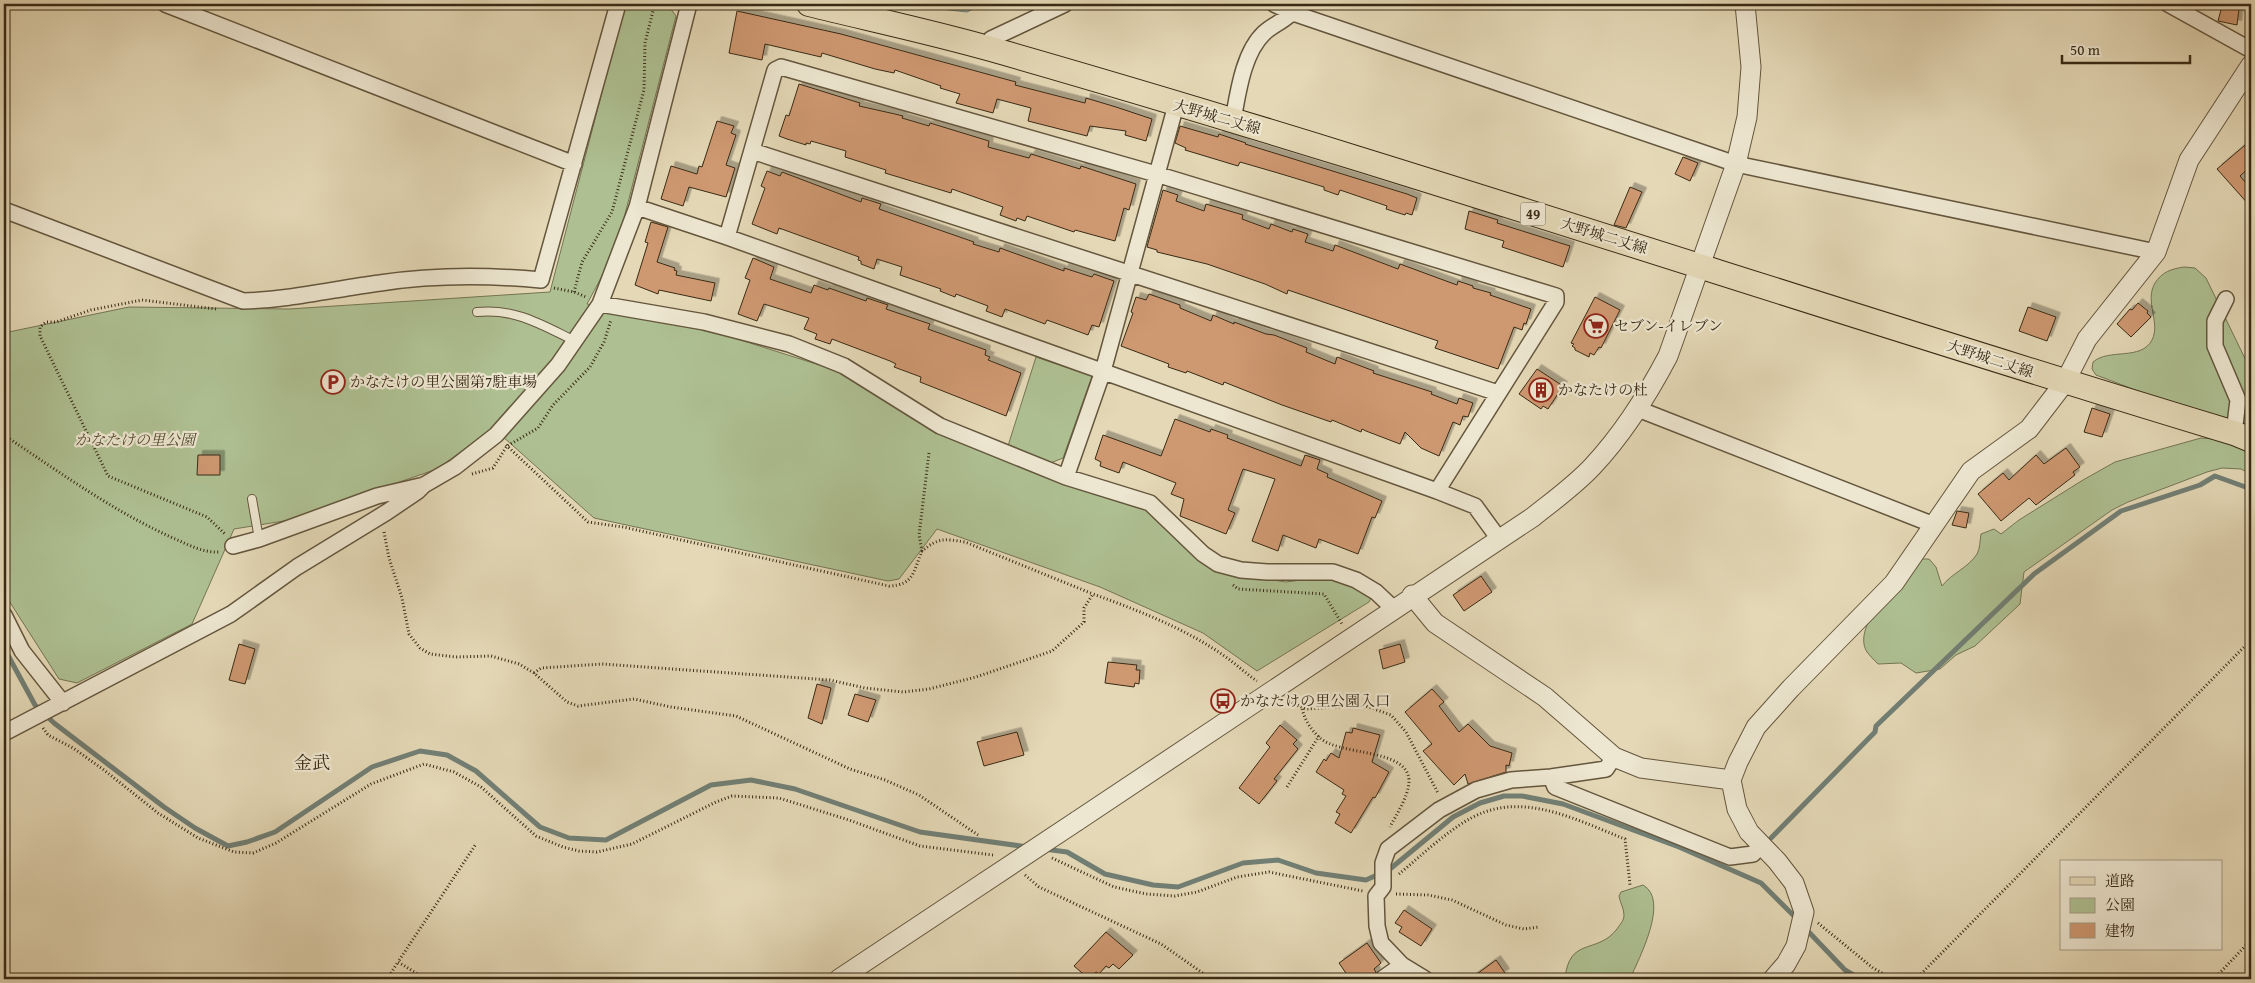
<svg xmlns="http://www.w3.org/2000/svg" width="2255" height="983" viewBox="0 0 2255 983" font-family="'Gentium Book Plus','Noto Serif JP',serif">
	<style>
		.green { fill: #aec092; stroke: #747554 }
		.water { fill: #97b8b5; stroke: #717f75 }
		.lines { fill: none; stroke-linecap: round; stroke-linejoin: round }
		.stream { stroke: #717f75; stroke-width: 5 }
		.building { fill: #ce9871; stroke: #392a15; filter: url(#shadow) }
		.service-casing { stroke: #64563d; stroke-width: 10 }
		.minor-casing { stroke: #64563d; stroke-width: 18 }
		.tertiary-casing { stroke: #64563d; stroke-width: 21 }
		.primary-casing { stroke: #392a15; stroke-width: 26 }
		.path { stroke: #392a15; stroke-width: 3; stroke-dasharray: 1 2.5; stroke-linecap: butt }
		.service { stroke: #ede6d0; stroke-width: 8 }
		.minor { stroke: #ede6d0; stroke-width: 15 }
		.tertiary { stroke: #ede6d0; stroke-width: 19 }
		.primary { stroke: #e4d8b6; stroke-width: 24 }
		.tertiary-bridge-casing { stroke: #64563d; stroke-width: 21; stroke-linecap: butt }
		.tertiary-bridge { stroke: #ede6d0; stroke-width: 19 }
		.labels { text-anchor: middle; stroke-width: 4.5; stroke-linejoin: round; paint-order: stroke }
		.shield { fill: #ede6d0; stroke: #6f624d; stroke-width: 1 }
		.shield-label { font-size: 14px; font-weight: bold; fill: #392a15 }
		.street-label { font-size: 15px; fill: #392a15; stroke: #ede6d0 }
		.poi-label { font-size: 15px; fill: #392a15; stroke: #ede6d0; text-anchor: start }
		.park-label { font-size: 15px; font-style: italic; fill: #50482e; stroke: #ede6d0 }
		.quarter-label { font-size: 18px; fill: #392a15; stroke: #ede6d0 }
	</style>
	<defs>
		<filter id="shadow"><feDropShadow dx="4.5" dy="-4.5" stdDeviation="0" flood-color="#0004"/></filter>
	</defs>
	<rect width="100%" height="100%" fill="#e4d8b6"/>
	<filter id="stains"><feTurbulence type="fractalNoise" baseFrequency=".004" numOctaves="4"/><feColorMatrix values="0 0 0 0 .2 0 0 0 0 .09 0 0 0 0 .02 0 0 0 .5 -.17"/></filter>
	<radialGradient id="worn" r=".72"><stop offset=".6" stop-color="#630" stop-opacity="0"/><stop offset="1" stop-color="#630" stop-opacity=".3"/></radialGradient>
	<path class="green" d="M625,4H667L676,16L624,218L608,265L587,304L728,336L835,370L936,432L1145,508L1203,563L1220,572L1286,582L1331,576L1372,596L1369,602L1257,671L1203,633L1100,587L937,529L899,579L888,581L594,518L493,428L437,469L290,520L234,529L192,624L77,683L59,679L4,593V333L129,307L289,309L550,292Z
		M2184,267L2195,268L2206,278L2251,371V434L2096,375L2092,369L2093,362C2109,348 2141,361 2152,340C2161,322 2144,302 2155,283C2162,272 2171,269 2184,267Z
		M1036,357L1092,376L1063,458L1048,464L1007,449Z
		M2201,438L2214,439L2251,451V474L2241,469L2222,468L2207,472L2128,502L2112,510L2024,572L2020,604L1975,646L1956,655L1940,669L1916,673L1901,663L1878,664C1874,660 1870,656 1867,652C1850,625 1903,577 1919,559H1929L1936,567L1942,586C1952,573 1968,568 1977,554C1980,549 1980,540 1981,534L1994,529L2001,534L2019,520L2083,480L2115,462Z
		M1643,885C1670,900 1639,958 1630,979H1565C1569,936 1597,955 1617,929C1620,924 1624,921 1624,915C1624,908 1620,903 1619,896L1621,892Z"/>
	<path class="water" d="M924,4H984L967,12L932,8Z"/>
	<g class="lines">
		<path class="stream" d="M4,648L35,705L54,723L164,807L195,828L228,846L247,842L275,832L372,767L420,751L447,755L476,771L540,827L569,838L606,840L711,785L751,780L795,789L920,832L1028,847
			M1771,838L1875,732L1876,726L2034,574L2121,511L2200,485L2215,476L2251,489
			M1044,849L1067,852L1105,874L1153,885L1178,887L1243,863L1278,860L1316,873L1366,880L1390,869L1453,817L1480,803L1504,796H1522L1563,804L1679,847L1761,883L1797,919
			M1804,927L1845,970L1860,979"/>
	</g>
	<path class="building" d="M2222,6L2239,9L2237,25L2218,21Z
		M737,11L841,34L1016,82L1015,85L1085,103L1086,98L1116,107L1152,119L1146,141L1125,135L1126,131L1090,126L1087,136L1028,121L1031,108L997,99L993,113L956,103L960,94L940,88L941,86L895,70L894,73L875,69L822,53L821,57L765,44L762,60L729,53Z
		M799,84L860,103L859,106L895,114L903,116L902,118L929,126L930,123L989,141L988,147L1029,158L1031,154L1080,169L1081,166L1136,184L1129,210L1124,208L1115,241L1075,230L1074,232L1027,216L1025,221L1017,218L1016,221L1000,215L1003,207L952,189L951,193L885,173L886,170L845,157L846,151L811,141L810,144L806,143V145L787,139L779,136L786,115L789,116Z
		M717,121L734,126L731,133L736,135L726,165L735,168L726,197L689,187L683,206L661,199L671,166L697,174L699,166L702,167Z
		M1180,126L1218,137L1219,134L1246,143L1245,144L1407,194L1417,198L1412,215L1406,213L1405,215L1386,209L1387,206L1340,190L1338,195L1324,190V187L1278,173L1240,162L1238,166L1185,150L1186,148L1175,143Z
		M2251,140V166L2240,176L2251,189L2250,206L2217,169Z
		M1683,157L1698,163L1690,181L1675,174Z
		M767,171L780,176L782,172L861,202L862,198L881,204L879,209L974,242L973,244L999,252L1000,248L1064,271V268L1092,277L1094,274L1114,281L1099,327L1092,325L1088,335L1047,320L1045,324L1005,309L1002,317L986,311L988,306L956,294L955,297L940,291L941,289L900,275L902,267L877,259L874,269L861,264V261L858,260L859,257L779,228L777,234L752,224L765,188L761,186Z
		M1630,187L1642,192L1626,228L1614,225Z
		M1163,190L1178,195L1176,201L1204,211L1206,204L1243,215L1242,219L1269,229L1271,224L1292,232L1293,229L1308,234L1305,242L1333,251L1335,245L1398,269L1400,264L1457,285L1458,281L1473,286V288L1491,293L1490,295L1531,309L1526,324L1524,323L1522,330L1514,327L1498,369L1435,348L1438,341L1391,325L1288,290L1287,294L1265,284L1207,264L1157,252V250L1147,247L1148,243Z
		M1469,211L1498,220L1497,223L1570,246L1563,267L1502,247L1504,241L1465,229Z
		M651,222L668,227L657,262L675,268L674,270L677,271L676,275L715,283L711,301L659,290L658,294L635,285L648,243L645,242Z
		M753,258L774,267L770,279L811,293L814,285L828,290L829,288L866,301L867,298L888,305L886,309L930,324L928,329L986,350L985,355L990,357L988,360L1021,373L1006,416L920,382L921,377L894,367L896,364L890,361L832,339L830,344L815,339L817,334L804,329L809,318L764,304L757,321L738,314L750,280L745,278Z
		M1149,294L1180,305V308L1211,321L1213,315L1234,324V322L1266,334L1274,335L1307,348L1306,352L1335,364L1337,357L1374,371L1373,373L1432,392L1431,394L1457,404L1459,398L1473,403L1468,417L1463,416L1460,425L1453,422L1439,456L1421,448L1405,432L1400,444L1366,431L1362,429L1361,432L1332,420L1331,422L1282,405L1224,382L1223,385L1187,371L1186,373L1168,367L1169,364L1121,346L1133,313L1131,312L1136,297L1146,300Z
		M1595,297L1620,310L1601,348L1599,347L1594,355L1590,353L1589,357L1575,350V348L1572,346L1574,344L1571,343Z
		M2138,303L2148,311L2147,313L2151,317L2131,337L2117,324L2130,309L2132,310Z
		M2028,307L2056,317L2047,341L2019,331Z
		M1537,369L1563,386L1548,409L1543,406L1541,409L1519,394Z
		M2092,408L2110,414L2102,437L2084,432Z
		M1175,419L1210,432L1211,429L1228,435L1227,438L1301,466L1305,455L1320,460L1317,469L1328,474L1327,477L1382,501L1375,518L1372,517L1358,554L1319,539L1316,548L1283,535L1278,551L1252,541L1275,479L1243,469L1228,510L1235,513L1226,534L1180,516L1184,499L1171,494L1176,483L1123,462L1119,473L1100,466L1101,462L1095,459L1103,435L1161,456Z
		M2066,448L2080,467L2073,472L2075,475L2036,505L2029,498L2001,521L1978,494L2003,473L2009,480L2036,455L2044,464Z
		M198,455H220V475H197Z
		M1957,511L1969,513L1966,528L1952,525Z
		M1481,576L1492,592L1464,611L1453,595Z
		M239,644L255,649L245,684L229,680Z
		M1400,644L1405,662L1383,669L1379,650Z
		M1108,662L1137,665L1136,670H1140L1139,684L1135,683L1134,687L1105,683Z
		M817,684L831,688L822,724L808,718Z
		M1432,689L1444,702L1439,706L1459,732L1468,724L1490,746L1512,753L1509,766L1506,765V772L1468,784L1465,774L1454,785L1423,751L1432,744L1405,712Z
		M855,694L876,700L868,722L848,715Z
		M1280,725L1297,740L1293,744L1298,749L1274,779L1277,781L1259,804L1239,788L1270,747L1266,743Z
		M1353,728L1380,735L1372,762L1389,772L1375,798L1373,797L1351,833L1335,823L1340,814L1336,812L1346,796L1342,794L1344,790L1316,772L1324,759L1326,761L1331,753L1339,758L1346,732L1352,733Z
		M1017,732L1024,755L984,766L977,742Z
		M1404,910L1432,929L1421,946L1399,932L1402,927L1395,923Z
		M1106,932L1133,955L1119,969L1113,964L1109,968L1106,966L1099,974L1096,972L1089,979L1074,966Z
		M1367,943L1381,963L1374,969L1376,972L1373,979H1350L1339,963Z
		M1496,960L1505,973L1496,979H1470Z"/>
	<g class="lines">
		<g class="service-casing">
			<path id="service" d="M477,312C515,308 542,325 575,341
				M252,499L259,539"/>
		</g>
		<g class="minor-casing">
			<path id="minor" d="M165,4L574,164
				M1274,4L1293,13L1736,164L2156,252
				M2168,4L2251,50
				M988,48L991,39L1065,4
				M1233,120C1238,93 1243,53 1264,33C1275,23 1290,19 1297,5
				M752,151L1498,393
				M637,207L727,237L1437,491L1556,302V296L1156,174L781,67L775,70L727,237
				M4,210L243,301C289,300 334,289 380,283C432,275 488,275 541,280L618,4
				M2226,299L2215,321V346L2238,400L2234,433
				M600,304L704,322L789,344L844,366L940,426L1066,477L1150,503L1203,554L1218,564L1241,570L1267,572H1333L1356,580L1376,592L1393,608
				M1638,409L1934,525
				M1066,477L1103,371L1176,105
				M1437,491L1475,506L1499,539
				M233,546L259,539L377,496L420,486
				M4,615L22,651L63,703
				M4,733L231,614L297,567L387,512L418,491L424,485L455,467L496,435L558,365L600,304L637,207L689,4
				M1551,777L1555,787L1730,857L1753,854L1761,845
				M1382,979L1402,965
				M1425,979L1402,965L1381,943L1377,926L1376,896L1383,887V863L1388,849L1439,810L1476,790L1511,780L1551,777L1606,769L1614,757"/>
		</g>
		<g class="tertiary-casing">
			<path id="tertiary" d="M1412,595L1435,623L1545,697L1614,757L1641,768L1731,780
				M1077,821L1533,517C1553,501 1574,486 1592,467C1623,434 1647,396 1668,356L1736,164L1747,117L1751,67L1745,4
				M839,979L985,882
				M1773,979L1786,964L1796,946L1804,912L1794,883L1777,861L1749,832L1737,809L1731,780L1738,762L1756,727L1791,688L1894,583L1971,471L2029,429L2065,382L2087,339L2156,252L2189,160L2251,65"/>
		</g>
		<g class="primary-casing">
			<path id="primary" d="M809,4C870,19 931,32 991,49C1408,168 1819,308 2234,433L2251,440"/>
		</g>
		<path class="path" d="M554,288L574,292L586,297
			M574,292L582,262L612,212L644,90L645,43L653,11L658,4
			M216,309L142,300L91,310L56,322H46L40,327V336L108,476L207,517L225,534
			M4,435C59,472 113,511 173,538C189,545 203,553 220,552
			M506,445L588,522L623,527L889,586C914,585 913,572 922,551
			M929,453L919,535L922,551C939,537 945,539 965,542L1093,594
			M472,474L493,468L507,446L538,428L553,405L590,367L604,342L611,320
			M384,532L389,558L402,598L409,634L420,648L430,654L456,657L491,656L519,664L534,673L567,702L578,706L634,699L671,707L736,716L850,769L885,780L919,795L978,835
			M1233,585L1238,589L1324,594L1342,624
			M534,673L541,668L602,664L830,680L865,688L903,692L929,689L976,677L1052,651L1084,622V608L1093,594C1137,610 1184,628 1223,655C1235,663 1245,673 1257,681
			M1288,701L1306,709L1363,705L1391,715L1406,732L1438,793
			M1302,709C1305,720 1311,730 1320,738C1340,756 1407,748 1409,780C1409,796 1397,813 1390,827
			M43,728L48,735L73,748L104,770L158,813L198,838L234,852L253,853L276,843L371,784L424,764L454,772L481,787L536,836L563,847L579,851L597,852L632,844L716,802L732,796L779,798L849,820L920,846L993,855
			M1287,787L1319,736
			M1052,858L1114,887L1146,894L1175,896L1197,892L1237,877L1269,872L1363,891
			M1399,874C1421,856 1455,823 1482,813C1530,794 1581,822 1625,839L1630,885
			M1025,875L1039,887L1161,944L1204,974L1207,979
			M1396,894L1428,895L1452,900L1506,925L1524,929L1539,927
			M1818,923L1873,968L1893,979
			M387,979L398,962
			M426,979L398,962L476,844
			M1916,979L2251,640
			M2214,979L2251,940"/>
		<use href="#service" class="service"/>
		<use href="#minor" class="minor"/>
		<use href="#tertiary" class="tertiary"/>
		<use href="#primary" class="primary"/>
		<g class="tertiary-bridge-casing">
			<path id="tertiary-bridge" d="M985,882L1077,821"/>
		</g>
		<use href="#tertiary-bridge" class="tertiary-bridge"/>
	</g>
	<defs>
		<g id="supermarket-ring" transform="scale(1.25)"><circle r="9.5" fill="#ede6d0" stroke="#8f2418" stroke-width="1.5"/><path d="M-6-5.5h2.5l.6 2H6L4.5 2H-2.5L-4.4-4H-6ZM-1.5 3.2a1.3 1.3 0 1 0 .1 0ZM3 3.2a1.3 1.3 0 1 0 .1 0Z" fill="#8f2418"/></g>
		<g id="parking-ring" transform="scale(1.25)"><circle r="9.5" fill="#ede6d0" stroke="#8f2418" stroke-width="1.5"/><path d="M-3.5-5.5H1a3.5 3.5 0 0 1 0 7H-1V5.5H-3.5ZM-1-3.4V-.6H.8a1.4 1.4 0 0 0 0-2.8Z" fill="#8f2418"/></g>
		<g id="building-ring" transform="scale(1.25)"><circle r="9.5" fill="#ede6d0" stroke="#8f2418" stroke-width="1.5"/><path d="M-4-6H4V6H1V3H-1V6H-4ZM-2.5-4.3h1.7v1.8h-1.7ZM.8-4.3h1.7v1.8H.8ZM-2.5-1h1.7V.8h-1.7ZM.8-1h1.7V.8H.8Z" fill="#8f2418"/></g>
		<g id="bus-ring" transform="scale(1.25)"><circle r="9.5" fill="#ede6d0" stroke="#8f2418" stroke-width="1.5"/><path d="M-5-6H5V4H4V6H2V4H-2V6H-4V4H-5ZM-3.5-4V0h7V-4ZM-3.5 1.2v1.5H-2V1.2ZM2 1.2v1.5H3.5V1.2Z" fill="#8f2418"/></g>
	</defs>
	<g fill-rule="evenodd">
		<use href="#supermarket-ring" x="1596" y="326"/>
		<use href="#parking-ring" x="333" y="382"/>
		<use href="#building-ring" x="1541" y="390"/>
		<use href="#bus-ring" x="1223" y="701"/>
	</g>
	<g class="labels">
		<rect class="shield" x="1520.5" y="202.5" width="25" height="23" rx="4"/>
		<g class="shield-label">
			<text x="1533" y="219">49</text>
		</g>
		<g class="street-label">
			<text transform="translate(1217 117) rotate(16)" y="5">大野城二丈線</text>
			<text transform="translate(1604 236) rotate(17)" y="5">大野城二丈線</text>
			<text transform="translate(1990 359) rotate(18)" y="5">大野城二丈線</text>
		</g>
		<g class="poi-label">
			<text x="1614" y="331">セブン-イレブン</text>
			<text x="350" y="387">かなたけの里公園第7駐車場</text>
			<text x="1558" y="395">かなたけの杜</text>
			<text x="1240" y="706">かなたけの里公園入口</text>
		</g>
		<g class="park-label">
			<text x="135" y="445">かなたけの里公園</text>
		</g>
		<g class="quarter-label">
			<text x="312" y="769">金武</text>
		</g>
	</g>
	<rect width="2255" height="983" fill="none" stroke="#e4d8b6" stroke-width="20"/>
	<rect x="5" y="5" width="2245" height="973" fill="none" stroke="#392a15" stroke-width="2.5"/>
	<rect x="10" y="10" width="2235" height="963" fill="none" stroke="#392a15"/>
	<rect x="2060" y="860" width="162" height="90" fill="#ede6d0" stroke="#a59b85"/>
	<rect x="2070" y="877" width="25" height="8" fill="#e4d8b6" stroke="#a59b85"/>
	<text x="2105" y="886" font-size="15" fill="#392a15">道路</text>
	<rect x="2070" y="898" width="25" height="15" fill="#aec092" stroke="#a59b85"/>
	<text x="2105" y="910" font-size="15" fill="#392a15">公園</text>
	<rect x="2070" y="923" width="25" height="15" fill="#ce9871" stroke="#a59b85"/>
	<text x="2105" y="936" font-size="15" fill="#392a15">建物</text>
	<path d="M2062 55v8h128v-8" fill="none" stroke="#392a15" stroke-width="2.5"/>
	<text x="2070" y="55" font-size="15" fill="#392a15" stroke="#ede6d0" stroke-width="4" paint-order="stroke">50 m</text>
	<rect width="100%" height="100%" filter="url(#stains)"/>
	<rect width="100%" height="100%" fill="url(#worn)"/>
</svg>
